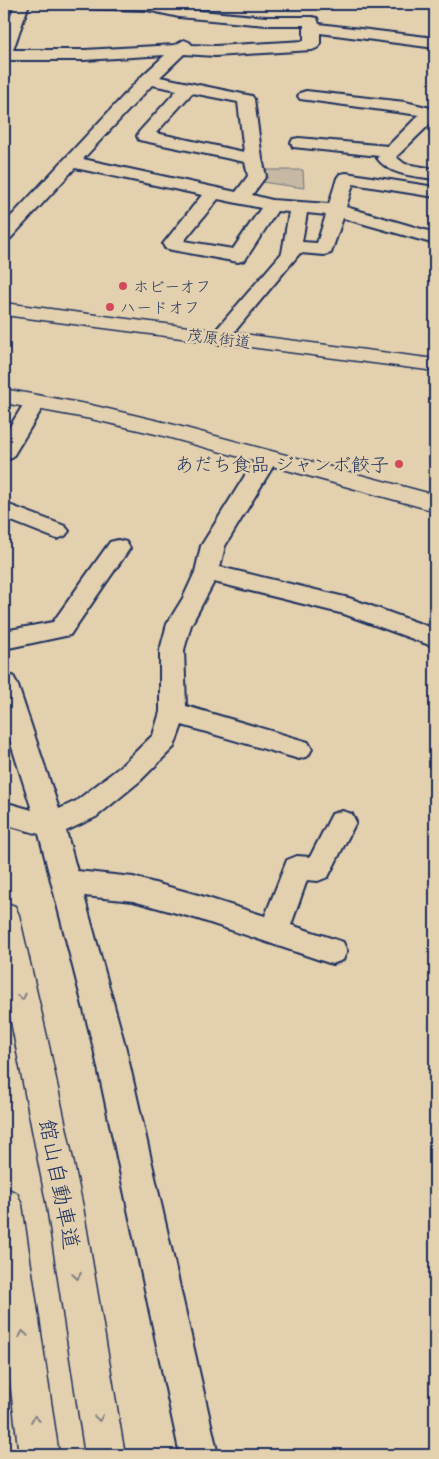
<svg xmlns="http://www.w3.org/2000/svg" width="439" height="1459" viewBox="0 0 439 1459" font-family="Mynerve,'Klee One',sans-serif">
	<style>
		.green { fill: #c6b8a2; stroke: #707480 }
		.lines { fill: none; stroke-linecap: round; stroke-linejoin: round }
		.street-casing { stroke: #1b2f5e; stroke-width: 4 }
		.secondary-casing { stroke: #1b2f5e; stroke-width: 3 }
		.primary-casing { stroke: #1b2f5e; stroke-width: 3 }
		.highway-casing { stroke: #1b2f5e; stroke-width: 3 }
		.street { fill: #e3d0ae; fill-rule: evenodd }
		.secondary { fill: #e3d0ae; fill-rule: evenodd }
		.primary { fill: #e3d0ae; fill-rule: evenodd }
		.highway { fill: #e3d0ae; fill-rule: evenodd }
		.oneway { stroke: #7f8086 }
		.poi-dot { fill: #d1495b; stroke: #e3d0ae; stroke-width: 2 }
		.labels { text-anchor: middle; stroke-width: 5; stroke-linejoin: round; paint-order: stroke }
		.far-poi-label { font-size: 16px; fill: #1b2f5e; stroke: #e3d0ae; text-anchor: start }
		.far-street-label { font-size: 16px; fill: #1b2f5e; stroke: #e3d0ae }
		.poi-label { font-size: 19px; fill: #1b2f5e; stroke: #e3d0ae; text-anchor: end }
		.near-street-label { font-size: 22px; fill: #1b2f5e; stroke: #e3d0ae }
	</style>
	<rect width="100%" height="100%" fill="#e3d0ae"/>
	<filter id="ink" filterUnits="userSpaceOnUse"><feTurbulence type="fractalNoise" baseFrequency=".02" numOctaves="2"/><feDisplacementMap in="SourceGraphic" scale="10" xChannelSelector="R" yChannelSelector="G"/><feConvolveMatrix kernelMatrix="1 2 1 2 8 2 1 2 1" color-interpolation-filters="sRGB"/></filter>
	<g filter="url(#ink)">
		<path class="green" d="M261,170H303L304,188L261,182Z"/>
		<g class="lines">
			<g class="street-casing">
				<path id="street" d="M15,4H29L13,50H84L175,45L184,40L189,42L192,45L215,46L304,41V25H266L179,17L147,10L76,8L71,7L69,4H157L179,9L266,17H312L317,18L319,24L435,38V48L320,33V45L317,48L312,50L215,56L184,54L160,77L252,96L254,99L262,159L266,176L252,195L272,200L329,204L337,178L340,174L346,173L435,187V197L353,184L346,207L435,233V244L343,218L331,253L324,255L300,253L226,342L219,344L212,342L209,338L282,253L289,212L277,211L245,260L238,262L172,250L165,248L163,244L202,195L75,168L10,239L4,240V224L142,76L165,55L84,60H4V34ZM152,85L177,90L139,132L137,136L139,140L245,162L248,176L236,192L83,159ZM192,93L238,102L244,152L156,133ZM218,199L261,208L233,249L184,241ZM307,213L326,215L317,243L302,242Z
					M306,91L405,102L435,109V119L396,157L405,164L435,169V179C416,176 390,176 377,158L379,156L293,147L291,143L293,139L299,138L388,146L419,115L300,99L298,96L300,93Z
					M35,396L42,397L46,402L12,458L4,460V436L28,397Z
					M267,451L275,453L278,458L225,546L220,567L349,598L435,629V647L344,614L214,582L191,625L184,650L186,706L308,742L312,749L308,756L299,759L182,725L174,747L140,781L96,817L66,831L77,871L133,877L198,895L265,916L287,860L297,856L310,857L332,814L342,811L352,814L356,822L328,877L318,881L307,880L291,925L343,942L347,951L343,960L332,964L198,919L133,901L84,896L126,1049L218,1455H180L94,1049L39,834L4,824V806L11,804L32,810L4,722V674L13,676L17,683L59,809L76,801L120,767L153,735L160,712V650L167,624L183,598L195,572L201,546L259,453Z
					M4,503L65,526L69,531L65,536L57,539L4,518Z
					M118,540L126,542L130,548L70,635L4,649V631L53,622L110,542Z"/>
			</g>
			<g class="secondary-casing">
				<path id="secondary" d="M4,389L91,405L163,422L435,495V511L160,435L91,419L4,403Z"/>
			</g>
			<g class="primary-casing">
				<path id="primary" d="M4,303L435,359V371L4,315Z"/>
			</g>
			<g class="highway-casing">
				<path id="highway" d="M4,902L15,906L19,915L48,1041L83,1207L125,1455H85L47,1207L4,985Z
					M4,1187L17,1193L22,1205L59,1455H19L4,1331Z"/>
			</g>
			<use href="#street" class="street"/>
			<use href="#secondary" class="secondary"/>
			<use href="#primary" class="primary"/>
			<use href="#highway" class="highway"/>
		</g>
		<defs><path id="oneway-chevron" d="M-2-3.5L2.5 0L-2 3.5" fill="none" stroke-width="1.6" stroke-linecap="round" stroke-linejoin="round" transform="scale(1.25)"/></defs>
		<g class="oneway">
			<use href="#oneway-chevron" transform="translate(22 997) rotate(77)"/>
			<use href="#oneway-chevron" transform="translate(77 1276) rotate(81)"/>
			<use href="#oneway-chevron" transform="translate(23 1334) rotate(-99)"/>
			<use href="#oneway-chevron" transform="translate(99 1418) rotate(82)"/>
			<use href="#oneway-chevron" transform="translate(35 1419) rotate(-97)"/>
		</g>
	</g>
	<g class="poi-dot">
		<circle cx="123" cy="286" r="5"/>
		<circle cx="110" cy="307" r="5"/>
		<circle cx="399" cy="464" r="5"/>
	</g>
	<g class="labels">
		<g class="far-poi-label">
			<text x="133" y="292">ホビーオフ</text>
			<text x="120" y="313">ハードオフ</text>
		</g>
		<g class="far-street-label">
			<text transform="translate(219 338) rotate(7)" y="6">茂原街道</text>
		</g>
		<g class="poi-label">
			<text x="389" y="471">あだち食品 ジャンボ餃子</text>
		</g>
		<g class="near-street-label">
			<text transform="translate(60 1184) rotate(79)" y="8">館山自動車道</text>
		</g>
	</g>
	<rect width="439" height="1459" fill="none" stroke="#e3d0ae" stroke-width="20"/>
	<rect x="10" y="10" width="419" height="1439" fill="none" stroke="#1b2f5e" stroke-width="2" filter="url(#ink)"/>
</svg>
